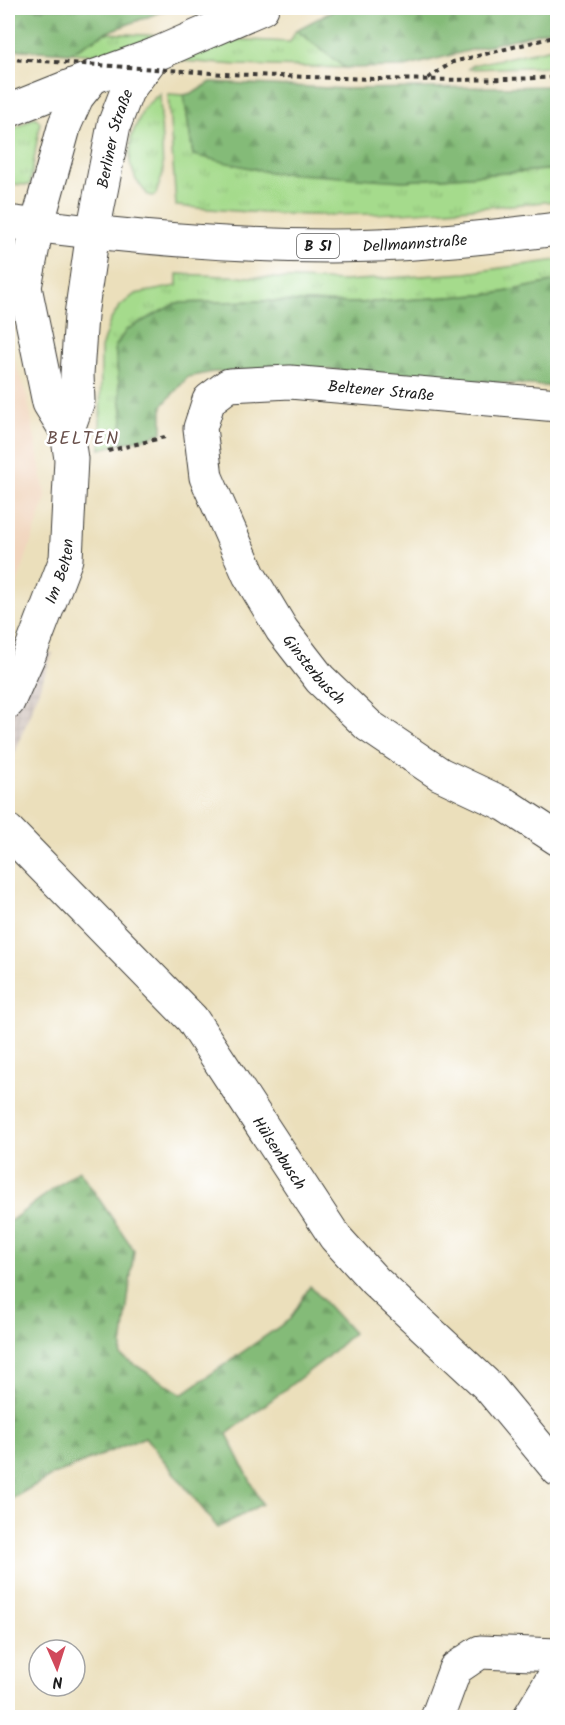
<svg xmlns="http://www.w3.org/2000/svg" width="565" height="1725" viewBox="0 0 565 1725" font-family="Kalam,sans-serif">
	<style>
		.built { fill: #f1d5bd }
		.industrial { fill: url(#industrial-grid) }
		.grass { fill: url(#grass-tufts); stroke: #607c54; stroke-width: 1.5 }
		.forest { fill: url(#forest-firs); stroke: #506c4a; stroke-width: 1.5 }
		.lines { fill: none; stroke-linecap: round; stroke-linejoin: round }
		.street-casing { stroke: #3b3934; stroke-width: 35 }
		.secondary-casing { stroke: #3b3934; stroke-width: 35 }
		.primary-casing { stroke: #3b3934; stroke-width: 35 }
		.path { stroke: #3b3934; stroke-width: 4; stroke-dasharray: 4.5 4.5; stroke-linecap: butt }
		.street { stroke: #fff; stroke-width: 33 }
		.secondary { stroke: #fff; stroke-width: 33 }
		.primary { stroke: #fff; stroke-width: 33 }
		.path-bridge { stroke: #3b3934; stroke-width: 4; stroke-dasharray: 4.5 4.5; stroke-linecap: butt }
		.labels { text-anchor: middle; stroke-width: 5; stroke-linejoin: round; paint-order: stroke }
		.shield { fill: #fff; stroke: #606060; stroke-width: 1.5 }
		.shield-label { font-size: 15px; font-weight: bold; fill: #1c1c1c }
		.street-label { font-size: 16px; fill: #1c1c1c; stroke: #fff }
		.neighbourhood-label { font-size: 18px; letter-spacing: 1.5px; fill: #684f4a; stroke: #fff }
	</style>
	<defs>
		<pattern id="industrial-grid" width="8" height="8" patternUnits="userSpaceOnUse" patternTransform="scale(1.5)"><rect width="8" height="8" fill="#cec1ba"/><path d="M0 4h8M4 0v8" fill="none" stroke="#b0a59f"/></pattern>
		<pattern id="grass-tufts" width="24" height="20" patternUnits="userSpaceOnUse" patternTransform="scale(1.5)"><rect width="24" height="20" fill="#a5db8c"/><path d="M3 7l-1-3M5 7V3M7 7l1-3M15 17l-1-3M17 17v-4M19 17l1-3" fill="none" stroke="#8dbb78"/></pattern>
		<pattern id="forest-firs" width="22" height="20" patternUnits="userSpaceOnUse" patternTransform="scale(1.5)"><rect width="22" height="20" fill="#84bb78"/><path d="M5 1l3.5 6h-7zM16 11l3.5 6h-7z" fill="#71a067"/></pattern>
	</defs>
	<rect width="100%" height="100%" fill="#fff"/>
	<filter id="ink" filterUnits="userSpaceOnUse"><feTurbulence type="fractalNoise" baseFrequency=".0167" numOctaves="2"/><feDisplacementMap in="SourceGraphic" scale="12" xChannelSelector="R" yChannelSelector="G"/><feConvolveMatrix kernelMatrix="1 2 1 2 8 2 1 2 1" color-interpolation-filters="sRGB"/></filter>
	<filter id="wash" filterUnits="userSpaceOnUse"><feTurbulence type="fractalNoise" baseFrequency=".008" numOctaves="4" result="noise"/><feDisplacementMap in="SourceGraphic" scale="24" xChannelSelector="R" yChannelSelector="G"/><feGaussianBlur stdDeviation="1.35" result="paint"/><feColorMatrix in="noise" values="0 0 0 0 0 0 0 0 0 0 0 0 0 0 0 0 0 1.4 0 .05"/><feComposite in="paint" operator="in"/></filter>
	<g filter="url(#wash)">
		<rect width="100%" height="100%" fill="#ebdfbb"/>
		<path class="built" d="M8,345L27,396L46,498L8,611Z"/>
		<path class="industrial" d="M8,647L53,653L8,771Z"/>
		<path class="grass" d="M296,30L345,68L237,65L70,53L105,33L290,42Z
			M557,47V66L469,69L473,65Z
			M160,93L163,173L156,194L153,196L148,195L136,180L130,163L131,137L144,108Z
			M168,94L184,95L193,155L403,181L557,169V201C478,208 398,215 318,215C271,215 223,210 176,206Z
			M35,117L40,122L30,185L8,184V132Z
			M557,260V281L494,294L359,303L262,301L176,303L115,347L123,420L119,444L100,449L101,348L110,321L119,307L135,294L177,286V274L344,281L466,273Z"/>
		<path class="forest" d="M8,8H171L105,33L70,53L8,49Z
			M338,8H557V28L405,67L345,68L296,30Z
			M211,82L348,89L557,86V169L403,181L267,172L193,155L184,95L195,92Z
			M557,281V387L323,369L213,372L188,377L162,406V433L143,439L119,444L123,420L115,347L126,330L176,303L262,301L359,303L494,294Z
			M79,1170L134,1250L121,1356L182,1394L290,1319L310,1286L353,1333L326,1358L227,1434L262,1504L218,1528L145,1437L51,1476L8,1501V1223Z"/>
	</g>
	<g filter="url(#ink)">
		<g class="lines">
			<g class="street-casing">
				<g id="street">
					<path id="s1" d="M558,405L290,382L229,385L209,400L200,428L206,477L249,575L282,630L320,679L369,726L440,774L506,805L558,839"/>
					<path d="M67,432L78,401L77,374L81,315L93,232"/>
					<path id="s2" d="M8,702L30,653L66,559L71,459L67,432L49,403L25,287L37,226"/>
					<path id="s3" d="M8,831L192,1019L335,1237L375,1281L489,1387L558,1470"/>
					<path d="M437,1718L455,1669L480,1652L558,1655"/>
					<path d="M529,1718L558,1670"/>
				</g>
			</g>
			<g class="secondary-casing">
				<g id="secondary">
					<path d="M8,111L93,77L154,55L262,8"/>
					<path d="M37,226L65,124L77,97L93,77"/>
					<path id="s4" d="M93,232L114,125L127,91L154,55"/>
				</g>
			</g>
			<g class="primary-casing">
				<g id="primary">
					<path id="s5" d="M8,222C115,236 222,246 330,246C406,246 482,238 558,229"/>
				</g>
			</g>
			<path class="path" d="M8,59L28,60
				M225,74C336,78 447,83 558,77
				M428,78L453,62L558,36
				M108,451L165,437"/>
			<use href="#street" class="street"/>
			<use href="#secondary" class="secondary"/>
			<use href="#primary" class="primary"/>
			<path class="path-bridge" d="M28,60L225,74"/>
		</g>
	</g>
	<g class="labels">
		<rect class="shield" x="297" y="234" width="42" height="24" rx="4.5"/>
		<g class="shield-label">
			<text x="318" y="251">B 51</text>
		</g>
		<g class="street-label">
			<text dy="6" stroke="none"><textPath href="#s4" startOffset="96">Berliner Straße</textPath></text>
			<text dy="6" stroke="none"><textPath href="#s5" startOffset="408">Dellmannstraße</textPath></text>
			<text transform="translate(381 390) rotate(5)" y="6">Beltener Straße</text>
			<text dy="6" stroke="none"><textPath href="#s2" startOffset="141">Im Belten</textPath></text>
			<text dy="6" stroke="none"><textPath href="#s1" startOffset="656">Ginsterbusch</textPath></text>
			<text dy="6" stroke="none"><textPath href="#s3" startOffset="423">Hülsenbusch</textPath></text>
		</g>
		<g class="neighbourhood-label">
			<text x="83" y="444">BELTEN</text>
		</g>
	</g>
	<rect width="565" height="1725" fill="none" stroke="#fff" stroke-width="30"/>
	<g transform="translate(57 1668) rotate(177)"><circle r="28" fill="#ffffff" stroke="#a4a4a4" stroke-width="1.5"/>
	<path d="M0-4.5L10 22L0 15L-10 22Z" fill="#d1495b"/>
	<text y="-9" font-size="16" font-weight="bold" text-anchor="middle" fill="#1c1c1c">N</text>
	</g>
</svg>
